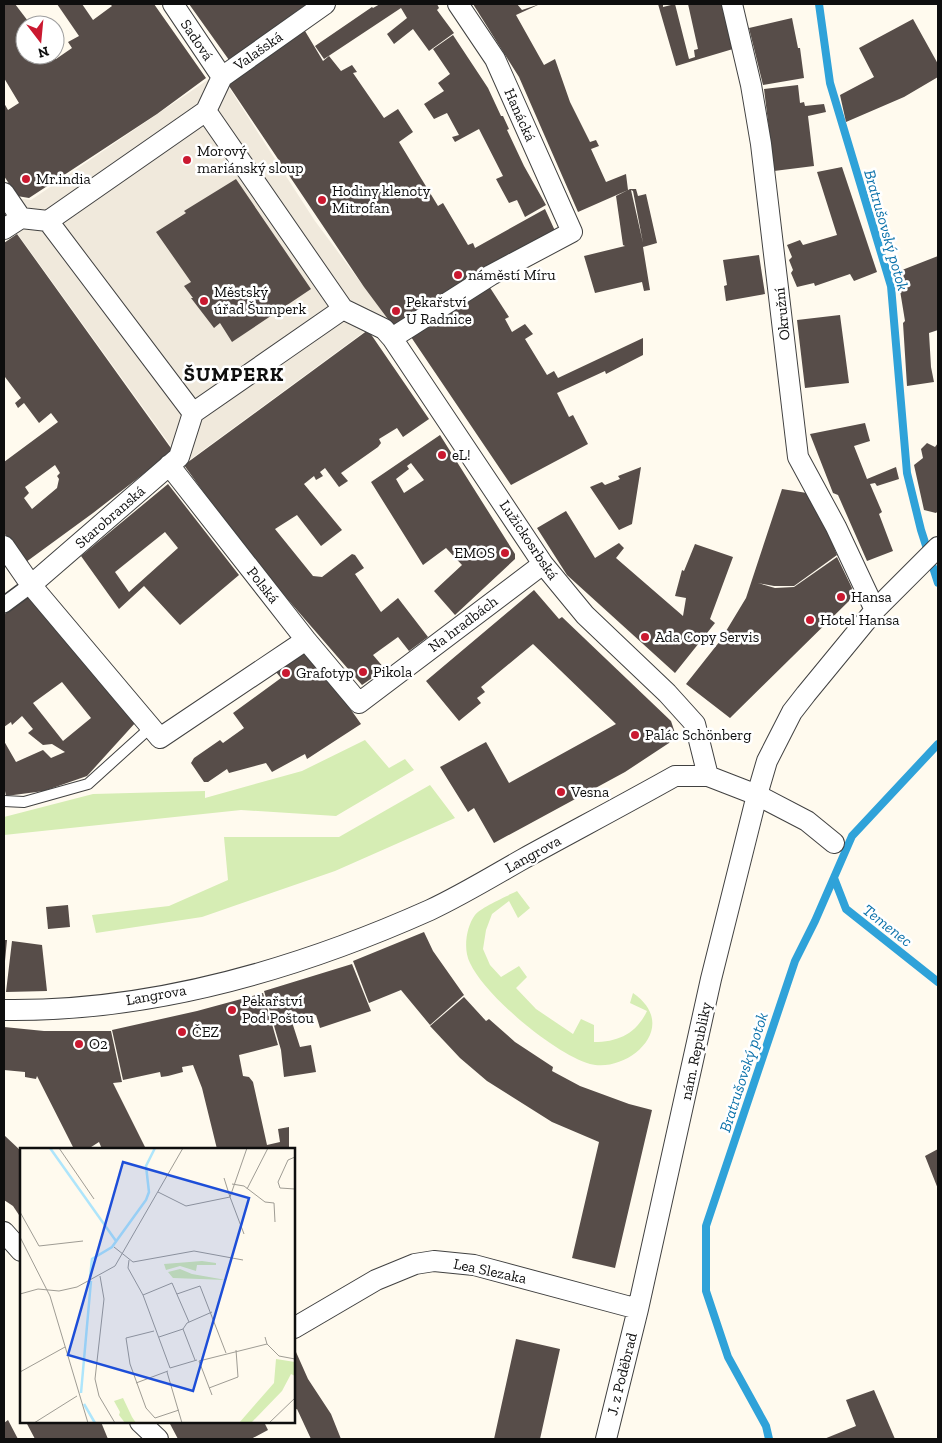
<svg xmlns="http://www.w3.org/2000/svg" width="942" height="1443" viewBox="0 0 942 1443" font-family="'Zilla Slab',serif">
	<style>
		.green { fill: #d6edb4 }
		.plaza { fill: #f0e9dc }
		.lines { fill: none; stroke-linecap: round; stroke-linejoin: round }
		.stream { stroke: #2fa2d9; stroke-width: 8 }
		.building { fill: #574d49; fill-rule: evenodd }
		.service-casing { stroke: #414141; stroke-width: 12 }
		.pedestrian-casing { stroke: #414141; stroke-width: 18 }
		.minor-casing { stroke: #414141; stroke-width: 22 }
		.service { stroke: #fff; stroke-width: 10 }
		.pedestrian { stroke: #fff; stroke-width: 15 }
		.minor { stroke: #fff; stroke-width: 20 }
		.poi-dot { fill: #ca1930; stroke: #fff; stroke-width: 2 }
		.labels { text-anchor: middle; stroke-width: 5; stroke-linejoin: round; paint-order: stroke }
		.street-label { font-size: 15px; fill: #0e0e0e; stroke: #fff }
		.poi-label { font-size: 15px; fill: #0e0e0e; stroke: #fff; text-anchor: start }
		.water-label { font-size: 16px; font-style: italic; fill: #0c72aa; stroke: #fff }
		.district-label { font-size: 20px; font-weight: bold; letter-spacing: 1px; fill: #0e0e0e; stroke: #fff }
		.inset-river { fill: none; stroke: #aee5fb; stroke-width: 2.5 }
		.inset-road { fill: none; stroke: #9f9c94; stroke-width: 1 }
		.view { fill: #1d4ed8; fill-opacity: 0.15; stroke: #1d4ed8; stroke-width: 2.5 }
		.inset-edge { fill: none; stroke: #0e0e0e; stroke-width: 2.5 }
	</style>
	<rect width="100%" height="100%" fill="#fffaee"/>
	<path class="green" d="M365,740L389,768L405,759L414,770L336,816L241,810L4,835V817L93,794L205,791V798L302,771Z
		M430,785L455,818L335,871L202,917L96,933L92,915L169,906L228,880L224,837H339Z
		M517,891L530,908L518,918L509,901L492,914L486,930L483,949L490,965L501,977L519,966L527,977L516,988L536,1009L573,1034L581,1019L594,1025V1042C618,1042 636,1034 647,1011L630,1003L633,993C682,1027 627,1074 590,1064C555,1054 485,996 470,963C463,950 466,927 475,915C480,908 507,896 517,891Z"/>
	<path class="plaza" d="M217,69L315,221L396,330L368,329L184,464L4,215V202L16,198L31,200L209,79Z"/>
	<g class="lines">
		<path class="stream" d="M819,4L830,83L891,286L907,473L921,530L938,583
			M834,878L846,909L938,982
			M769,1439L766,1426L728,1357L706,1291V1226L795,961L815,921L852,836L938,744"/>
	</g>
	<path class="building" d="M4,4H15L31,25H25V55H53L56,59L72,48L68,42L79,36L57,4H82L93,20L112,6L110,4H154L206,78L157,114L29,198L17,196L4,176V103L8,110L19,103L4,78Z
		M189,4H307L229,60Z
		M380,4H437L439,8L437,10L454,33L429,51L413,29L394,44L387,34L407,18L401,8L324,59L315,46L372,7L373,8Z
		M473,4H517L522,10L540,4L516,15L544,65L555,59L570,102L590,142L596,140L599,146L591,149L606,182L626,174L628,190L578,212L519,77Z
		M658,4H663V7L675,4L689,59L695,57L694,50L698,49L688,4H722L733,49L676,66Z
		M792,18L798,48H800L804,78L763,85L749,28Z
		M913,19L938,64V77L904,97L846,122L840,95L874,77L859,48Z
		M305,31L323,61L329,56L341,71L352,65L357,72L353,73L384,118L398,109L413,132L399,142L438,206L443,203L468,245L473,243L475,248L545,209L556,233L396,330L364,287L227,83Z
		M453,35L488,88L501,116H503L509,129L507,130L524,166L546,205L525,217L517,200L509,203L496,179L503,176L479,129L455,142L452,137L459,135L447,113L434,119L424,104L444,91L438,83L450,74L433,49Z
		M798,85L800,103L804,102L805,106L824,104L826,112L808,116L814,166L774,171L764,89Z
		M842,167L877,272L854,281L850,274L815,286L814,283L797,287L791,273L793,270L789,260L792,257L787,245L800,240L803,245L837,235L817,172Z
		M236,179L311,289L232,342L220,323L214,328L191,298H193L184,286L191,282L156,232L186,213L184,211Z
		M630,189H636L638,196L646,194L657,243L643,247L650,290L644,291L642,282L595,293L584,256L625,246L623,245L616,196ZM631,190L633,191L643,243Z
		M17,234L173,451L93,513L26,562L4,533V462L58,422L51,413L39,423L24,403L18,408L15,403L21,398L5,377L4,379V243ZM55,465L60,473L57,476L59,479L57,488L32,509L24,498L29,493L25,487Z
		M759,255L765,294L726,301L724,286L727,285L723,260Z
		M938,256V330L929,333L931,367L934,382L907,386L903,323L905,321L897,272Z
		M487,283L509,317L505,319L512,332L525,324L533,334L525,339L547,375L554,371L558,378L643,338V355L606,374L605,371L557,393L569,417L573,415L588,444L511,485L409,334Z
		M840,315L849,383L805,388L797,320Z
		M368,330L429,419L403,437L397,428L379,439L381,443L378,447L341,473L348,481L339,487L325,468L320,472L323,476L316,480L314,476L304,484L342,530L321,546L297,515L275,529L313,576L322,577L352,554L355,555L364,568L355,574L381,612L398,598L428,637L409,651L398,637L373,655L385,669L362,685L245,550L184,465Z
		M865,423L870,441L854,446L867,479L896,467L899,479L877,486L875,483L870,484L882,512L879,514L893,551L867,561L838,495L833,493L810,434Z
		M440,435L515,554V559L455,615L434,591L462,565L446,548L423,565L371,482ZM411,463L424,480L404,493L396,479L409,469L407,466Z
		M927,443L935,447L938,443V511L936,513L924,510L914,465L923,458L921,449Z
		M641,467L632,524L619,530L590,487L602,482L605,485L620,479L618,476Z
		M168,484L239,575L180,625L144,586L119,609L81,556ZM165,532L178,548L129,592L115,572Z
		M782,489L813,494L837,555L794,586H774L758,583L775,588L794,587L837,557L852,588L850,600L730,718L686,684L720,641L746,598Z
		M566,511L595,558L619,543L624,548L616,558L683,616L686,598L675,596L682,570L684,571L695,544L733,557L710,619L715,623L675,673L567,575L537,528Z
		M534,590L559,619L562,617L671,721L675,733L669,743L625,772L494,843L474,808L468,812L440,767L486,742L509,783L616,724L533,644L481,687L485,692L477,698L481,703L459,721L426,681Z
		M31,593L136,722L87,776L44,791L6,796L4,786V741L16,762L43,750L51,758L65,752L52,744L43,745L28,733L33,729L22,716L12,725L11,722L4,727V615ZM62,682L91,718L63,741L33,703Z
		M308,649L361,724L307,759L305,754L272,772L266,763L229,773L227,769L208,782H204L191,763L194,758L220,740L223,743L244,728L233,713L281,678L276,672Z
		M68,905L70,927L48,929L46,907Z
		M424,932L433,951L464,995L430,1025L401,990L369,1003L353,961Z
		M4,940H7L5,961H4Z
		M12,941L42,945L47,991L6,992Z
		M352,964L371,1011L320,1028L316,1015L292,1022L300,1047L311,1045L316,1072L284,1077L281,1050L264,991Z
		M263,993L278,1045L239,1055L243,1076L249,1077L253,1082L267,1145L280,1142L278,1129L289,1127V1149H217L202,1088L193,1065L182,1067L183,1072L168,1076L161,1077L160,1072L123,1080L112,1030L197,1011Z
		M464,997L486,1021L489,1019L515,1042L553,1067L552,1071L580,1086L629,1104L652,1110L615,1268L572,1258L599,1142L552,1122L487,1081L460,1058L430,1026Z
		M4,1027L44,1031H111L122,1082L113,1083L146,1149H102L99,1142L88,1149H74L37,1076L36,1079L25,1077V1072L4,1070Z
		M4,1135L21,1151V1218L13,1206L4,1200Z
		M938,1149V1189L925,1156Z
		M516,1339L560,1349L540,1439H494Z
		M296,1352L308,1379L331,1414L341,1439H311L297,1409L294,1410V1354Z
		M874,1390L895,1439H824L856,1426L846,1400Z
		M8,1420L18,1439H4V1423Z
		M26,1422H101L108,1439H35Z
		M169,1422H264L268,1430L251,1439H178Z"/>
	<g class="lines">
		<g class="service-casing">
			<path id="service" d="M4,801L24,802L88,784L151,727"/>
		</g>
		<g class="pedestrian-casing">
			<path id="pedestrian" d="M4,605L31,585"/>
		</g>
		<g class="minor-casing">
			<path id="minor" d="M173,4L222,77
				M732,4L751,85L761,144L798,457L836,527L875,610
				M206,111L343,309L384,329L392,338L543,564L585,615L667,693L695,724L708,776
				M206,111L222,77L325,4
				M4,193L21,218
				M21,218L48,221L206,111
				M48,221L193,413L343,309
				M4,229L21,218
				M392,338L491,275L572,232L495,59L458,4
				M169,465L306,640L359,703L543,564
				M4,546L31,585L160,738L306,640
				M31,585L179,457L193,413
				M4,1010C150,1012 298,969 430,910C462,895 493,876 523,859C574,831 625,804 675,776H708L757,795L807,821L834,843
				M4,1232L21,1251
				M294,1328L376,1280L415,1264L434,1261L474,1265L638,1309
				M140,1422L158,1439
				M606,1439L638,1309L711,979L757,795L767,761L792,712L806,694L875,610L938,547"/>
		</g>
		<use href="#service" class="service"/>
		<use href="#pedestrian" class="pedestrian"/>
		<use href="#minor" class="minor"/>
	</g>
	<g class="poi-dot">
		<circle cx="187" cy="160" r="5"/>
		<circle cx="26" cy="179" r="5"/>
		<circle cx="322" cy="200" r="5"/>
		<circle cx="458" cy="275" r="5"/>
		<circle cx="204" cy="301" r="5"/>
		<circle cx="396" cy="311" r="5"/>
		<circle cx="442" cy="455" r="5"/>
		<circle cx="505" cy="553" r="5"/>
		<circle cx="841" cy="597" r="5"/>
		<circle cx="810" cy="620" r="5"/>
		<circle cx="645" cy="637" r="5"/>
		<circle cx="363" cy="672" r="5"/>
		<circle cx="286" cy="673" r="5"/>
		<circle cx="635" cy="735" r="5"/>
		<circle cx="561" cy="792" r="5"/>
		<circle cx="232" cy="1010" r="5"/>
		<circle cx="182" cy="1032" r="5"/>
		<circle cx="79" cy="1044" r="5"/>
	</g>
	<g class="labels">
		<g class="street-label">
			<text transform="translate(197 40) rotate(56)" y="5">Sadová</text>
			<text transform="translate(258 51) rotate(-35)" y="5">Valašská</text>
			<text transform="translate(520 115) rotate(66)" y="5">Hanácká</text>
			<text transform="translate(782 314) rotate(-96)" y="5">Okružní</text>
			<text transform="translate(110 517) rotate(-41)" y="5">Starobranská</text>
			<text transform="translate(529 540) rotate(56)" y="5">Lužickosrbská</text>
			<text transform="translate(263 585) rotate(52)" y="5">Polská</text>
			<text transform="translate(463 624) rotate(-37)" y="5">Na hradbách</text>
			<text transform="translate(533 854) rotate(-29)" y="5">Langrova</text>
			<text transform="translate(156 995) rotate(-10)" y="5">Langrova</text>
			<text transform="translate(696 1051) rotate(-78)" y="5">nám. Republiky</text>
			<text transform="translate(490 1271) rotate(12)" y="5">Lea Slezaka</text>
			<text transform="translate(622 1374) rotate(-76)" y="5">J. z Poděbrad</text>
		</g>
		<g class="poi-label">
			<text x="197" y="156">Morový<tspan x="197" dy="17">mariánský sloup</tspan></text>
			<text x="36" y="184">Mr.india</text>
			<text x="332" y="196">Hodiny klenoty<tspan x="332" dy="17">Mitrofan</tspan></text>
			<text x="468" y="280">náměstí Míru</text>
			<text x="214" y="297">Městský<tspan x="214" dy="17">úřad Šumperk</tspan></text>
			<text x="406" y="307">Pekařství<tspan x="406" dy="17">U Radnice</tspan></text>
			<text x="452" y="460">eL!</text>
			<text x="495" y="558" text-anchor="end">EMOS</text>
			<text x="851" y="602">Hansa</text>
			<text x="820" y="625">Hotel Hansa</text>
			<text x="655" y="642">Ada Copy Servis</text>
			<text x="373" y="677">Pikola</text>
			<text x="296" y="678">Grafotyp</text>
			<text x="645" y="740">Palác Schönberg</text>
			<text x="571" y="797">Vesna</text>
			<text x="242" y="1006">Pekařství<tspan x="242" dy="17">Pod Poštou</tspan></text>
			<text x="192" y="1037">ČEZ</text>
			<text x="89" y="1049">O2</text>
		</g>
		<g class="water-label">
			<text transform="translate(887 230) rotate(74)" y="6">Bratrušovský potok</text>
			<text transform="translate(888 925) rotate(38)" y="6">Temenec</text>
			<text transform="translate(743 1072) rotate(-72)" y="6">Bratrušovský potok</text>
		</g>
		<g class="district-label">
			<text x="234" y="381">ŠUMPERK</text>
		</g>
	</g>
	<g transform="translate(20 1148)">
		<rect width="275" height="275" fill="#fffaee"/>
		<path d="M182,113L196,115V117H177L176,123L160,118L146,122L144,116ZM160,121L172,126L206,132L153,130L148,124ZM256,211L275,214V228L271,226L262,243L232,274L219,275L254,235ZM103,250L112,269L116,275H105L99,267L100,264L94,253Z" fill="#d6edb4"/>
		<path class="inset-river" d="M30,0L96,93M70,129L72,111L92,99L126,52L129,44L126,18L135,0M61,245L71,133M64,256L75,275"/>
		<path class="inset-road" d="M39,0L74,51M275,9L268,12L258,34L260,40L275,41M204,30L210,49M212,36L224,38L245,54L254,55L255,74M227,41L248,0M138,44L166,58L210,49M0,64L19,98L63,93M224,86L210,49L227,0M0,89L30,148L68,275M94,99L113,114L174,103L223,112M109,112L108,120L123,147L150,220M80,128L84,151L75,231L79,248L95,275M0,146L18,141L39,143L57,139L95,118L163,0M157,146L180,138L206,205M123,147L152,135L169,174M163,181L167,175L192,164M134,183L106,190L110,216L126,260L135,270L159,262M139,189L163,181L175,212M245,189L247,196L259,208L275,211M179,213L247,196M179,213L192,247M150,220L177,212M0,224L45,199M147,224L162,275M116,235L148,223M189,240L218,229L216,202M14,275L57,248M249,275L275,250"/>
		<path class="view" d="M103,14L229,50L173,243L48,207Z"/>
		<rect width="275" height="275" class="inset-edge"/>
	</g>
	<rect width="942" height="1443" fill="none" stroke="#0e0e0e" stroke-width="10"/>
	<g transform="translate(40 40) rotate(164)"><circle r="24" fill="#ffffff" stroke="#9f9f9f"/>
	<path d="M0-4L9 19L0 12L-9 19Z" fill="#ca1930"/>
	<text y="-8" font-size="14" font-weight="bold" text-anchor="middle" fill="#0e0e0e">N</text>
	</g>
</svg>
